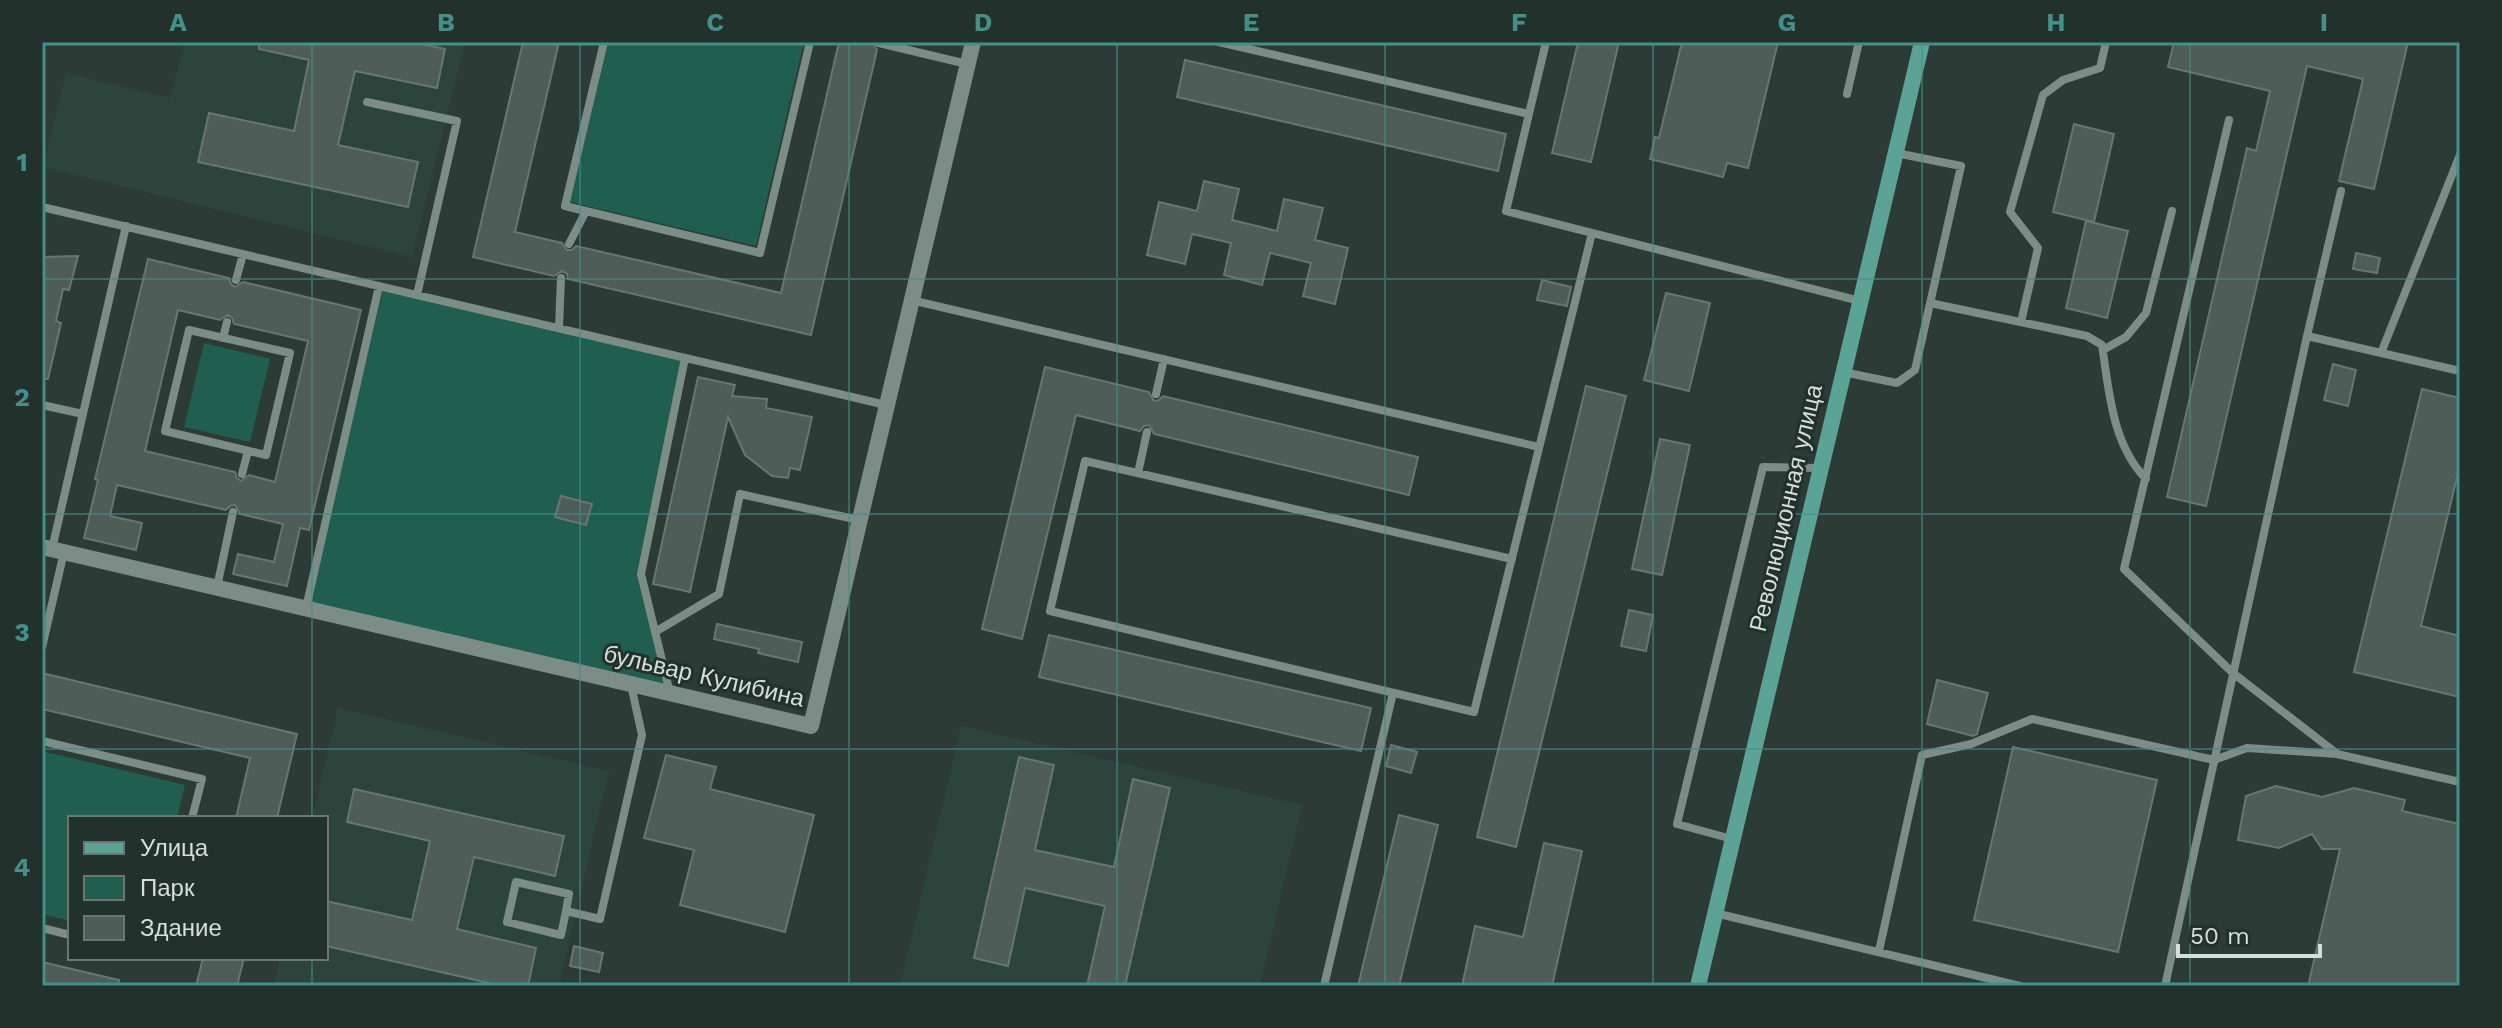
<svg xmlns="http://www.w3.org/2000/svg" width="2502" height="1028" viewBox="0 0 2502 1028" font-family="'Work Sans',sans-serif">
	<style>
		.built { fill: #2d443d }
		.green { fill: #205e4f }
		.building { fill: #4e5d58; stroke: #667671; stroke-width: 2; fill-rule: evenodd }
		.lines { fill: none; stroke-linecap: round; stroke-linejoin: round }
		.service { stroke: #7c8c87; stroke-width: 8 }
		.minor { stroke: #7c8c87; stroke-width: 16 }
		.secondary { stroke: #5ba495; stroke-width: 16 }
		.grid { fill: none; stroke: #41908a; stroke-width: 2; stroke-opacity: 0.55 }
		.labels { text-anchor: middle; stroke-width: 6; stroke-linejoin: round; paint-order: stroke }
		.street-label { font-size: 24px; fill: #d6dedc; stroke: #23312c }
		.neatline { fill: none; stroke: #41908a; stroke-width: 3 }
		.grid-label { font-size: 26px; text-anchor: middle; font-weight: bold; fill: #41908a }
	</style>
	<rect width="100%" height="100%" fill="#2d3b37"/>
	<path class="built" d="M185,42H465L412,257L43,167L66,73L170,98Z
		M338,708L609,771L559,986H273L280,958H326V818H312Z
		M961,726L1302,805L1260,986H900Z"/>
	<path class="green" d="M608,42H804L756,246L570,202Z
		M383,289L682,360L638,575L667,690L308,606Z
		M204,343L270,359L250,442L184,427Z
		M42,751L185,785L177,818H70V921L42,914Z"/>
	<path class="building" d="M259,42H413L445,49L437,88L355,71L338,145L418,162L408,207L198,162L209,113L294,131L309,60L259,49Z
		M523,42H559L515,232L562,243L567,250H572L576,246L781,293L839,42H872L877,50L811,335L568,279L567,274L562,271L554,276L473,257Z
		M1578,42H1619L1591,162L1552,153Z
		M1682,42H1778L1748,168L1727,163L1723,177L1650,159L1655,137L1659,138Z
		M2174,42H2408L2374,189L2339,181L2363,79L2307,66L2206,506L2167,497L2247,148L2256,151L2270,91L2168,67Z
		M1185,60L1506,134L1498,171L1177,97Z
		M2074,124L2114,134L2094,222L2053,212Z
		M1204,181L1239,189L1232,220L1277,231L1284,199L1323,208L1315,240L1348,248L1335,304L1303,296L1311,263L1270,253L1262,285L1224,275L1231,243L1192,234L1185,264L1147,255L1159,202L1197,211Z
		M2086,221L2128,231L2107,318L2066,308Z
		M2356,253L2380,258L2377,273L2353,269Z
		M78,256L69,290L63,289L56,321L61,323L48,379H42V257Z
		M148,259L229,278L231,284L235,287L243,282L361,310L309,530L300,528L287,586L233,574L238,554L274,562L283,524L240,514L235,505L230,506L226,510L117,485L110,516L142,523L136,550L84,538L98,480L95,479ZM178,310L220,320L228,315L232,318L234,324L308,341L275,482L249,475L241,481L237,478L235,472L145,451Z
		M1542,280L1571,287L1567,306L1537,300Z
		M1666,293L1710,303L1689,391L1644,380Z
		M2333,364L2356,370L2348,406L2324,400Z
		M1045,367L1149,392L1154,401L1159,400L1163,396L1418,457L1409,495L1154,434L1149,425L1144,426L1140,431L1076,415L1022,639L982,629Z
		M698,377L735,385L732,396L767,399L766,408L812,417L800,470L790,468L788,478L772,476L745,455L728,417L690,592L653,584Z
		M1586,386L1626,396L1516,847L1477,837Z
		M2422,389L2460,398V465L2421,626L2460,636V697L2354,672Z
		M1660,439L1690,445L1662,575L1632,569Z
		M561,496L592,504L586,525L555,517Z
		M1629,610L1653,615L1646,651L1621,646Z
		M717,624L802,642L798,662L758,653L759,649L714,639Z
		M1049,635L1371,708L1361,751L1039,677Z
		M42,673L297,734L277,818H236L250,758L42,709Z
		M1937,680L1988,693L1977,734L1973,736L1927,724Z
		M1391,745L1417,752L1411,773L1386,766Z
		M2013,747L2157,780L2118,952L1974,920Z
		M666,755L716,767L710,789L814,815L785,932L680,905L694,850L644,838Z
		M1019,757L1054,765L1035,850L1114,867L1133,779L1170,788L1125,986H1087L1105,906L1025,888L1008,966L974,958Z
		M2276,786L2322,797L2354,788L2405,800L2402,811L2460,824V986H2308L2340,849H2322L2312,834L2279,848L2238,840L2246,796Z
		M354,789L564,836L555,876L474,857L457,929L536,948L528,986H502L326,946V901L412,920L430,841L347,822Z
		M1399,815L1438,825L1399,986H1358Z
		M1544,843L1582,851L1552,986H1462L1475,926L1523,937Z
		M574,946L603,953L599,972L570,966Z
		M203,958H244L237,986H196Z
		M42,962L119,980L118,986H42Z"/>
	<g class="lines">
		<path class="service" d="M604,42L565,206L760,253L810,42
			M1219,42L1529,114
			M1546,42L1506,211L1860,301
			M879,43L967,64
			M1847,94L1859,42
			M367,102L457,121L417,295
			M2229,120L2124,569L2233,673L2336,753
			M42,207L886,405
			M569,244L586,211
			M236,280L243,254
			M911,300L1539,447
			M1930,303L2087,336L2102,345C2109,391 2112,444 2146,479
			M2021,322L2038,248L2010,212L2043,95L2063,80L2100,68L2106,42
			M559,328L561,278
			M189,330L290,353L266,455L165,431Z
			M2307,336L2460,371
			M223,338L227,322
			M2103,350L2126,337L2146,313L2172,211
			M2381,353L2460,155
			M1843,372L1897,383L1915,370L1961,166L1896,153
			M1156,394L1164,359
			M42,405L83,414
			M1138,473L1147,432
			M242,474L248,451
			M52,549L126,226
			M1512,559L1085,461L1050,611L1474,712L1592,233
			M217,587L233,512
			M306,608L379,286
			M655,632L719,594L740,494L859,520
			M42,647L64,552
			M670,693L641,574L685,358
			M42,741L202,779L192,818
			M1732,839L1677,824L1763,467L1820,468
			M566,911L569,894L516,882L507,922L561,935L566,911L600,919L642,735L631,685
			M1715,913L2020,986
			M42,928L70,935
			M1879,951L1922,755L1971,744L2032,719L2214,760L2247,748L2337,754L2460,782
			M1324,986L1393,693
			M2165,986L2307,336L2341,191"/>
		<path class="minor" d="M42,547L811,726L973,42"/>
		<path class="secondary" d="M1698,986L1922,42"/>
	</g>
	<path class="grid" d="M312,42V818M580,42V986M849,42V986M1117,42V986M1385,42V986M1653,42V986M1922,42V986M2190,42V986M42,279H2460M42,514H2460M42,749H2460M312,958V986"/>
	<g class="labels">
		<g class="street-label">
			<text transform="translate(1786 508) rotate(-77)" y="8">Революционная улица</text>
			<text transform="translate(704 676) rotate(13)" y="8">бульвар Кулибина</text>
		</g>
	</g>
	<rect width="2502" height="1028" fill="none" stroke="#23312c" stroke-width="88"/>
	<rect x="68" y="816" width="260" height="144" fill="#23312c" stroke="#6b7672" stroke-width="2"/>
	<rect x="84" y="842" width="40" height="12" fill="#5ba495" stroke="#6b7672" stroke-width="2"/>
	<text x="140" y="856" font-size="24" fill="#d6dedc">Улица</text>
	<rect x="84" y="876" width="40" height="24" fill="#205e4f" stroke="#6b7672" stroke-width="2"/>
	<text x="140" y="896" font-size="24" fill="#d6dedc">Парк</text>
	<rect x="84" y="916" width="40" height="24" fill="#4e5d58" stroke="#6b7672" stroke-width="2"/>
	<text x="140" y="936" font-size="24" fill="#d6dedc">Здание</text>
	<path d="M2178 944v12h142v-12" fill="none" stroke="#d6dedc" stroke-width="4"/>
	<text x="2190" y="944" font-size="24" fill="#d6dedc" stroke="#23312c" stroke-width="6" paint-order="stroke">50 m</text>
	<rect x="44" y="44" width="2414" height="940" class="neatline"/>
	<g class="grid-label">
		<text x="178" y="31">A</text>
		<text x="446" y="31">B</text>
		<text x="715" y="31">C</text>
		<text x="983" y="31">D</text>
		<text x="1251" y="31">E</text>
		<text x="1519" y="31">F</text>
		<text x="1787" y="31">G</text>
		<text x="2056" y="31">H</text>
		<text x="2324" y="31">I</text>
		<text x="22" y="171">1</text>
		<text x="22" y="406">2</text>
		<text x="22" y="641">3</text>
		<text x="22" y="876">4</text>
	</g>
</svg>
